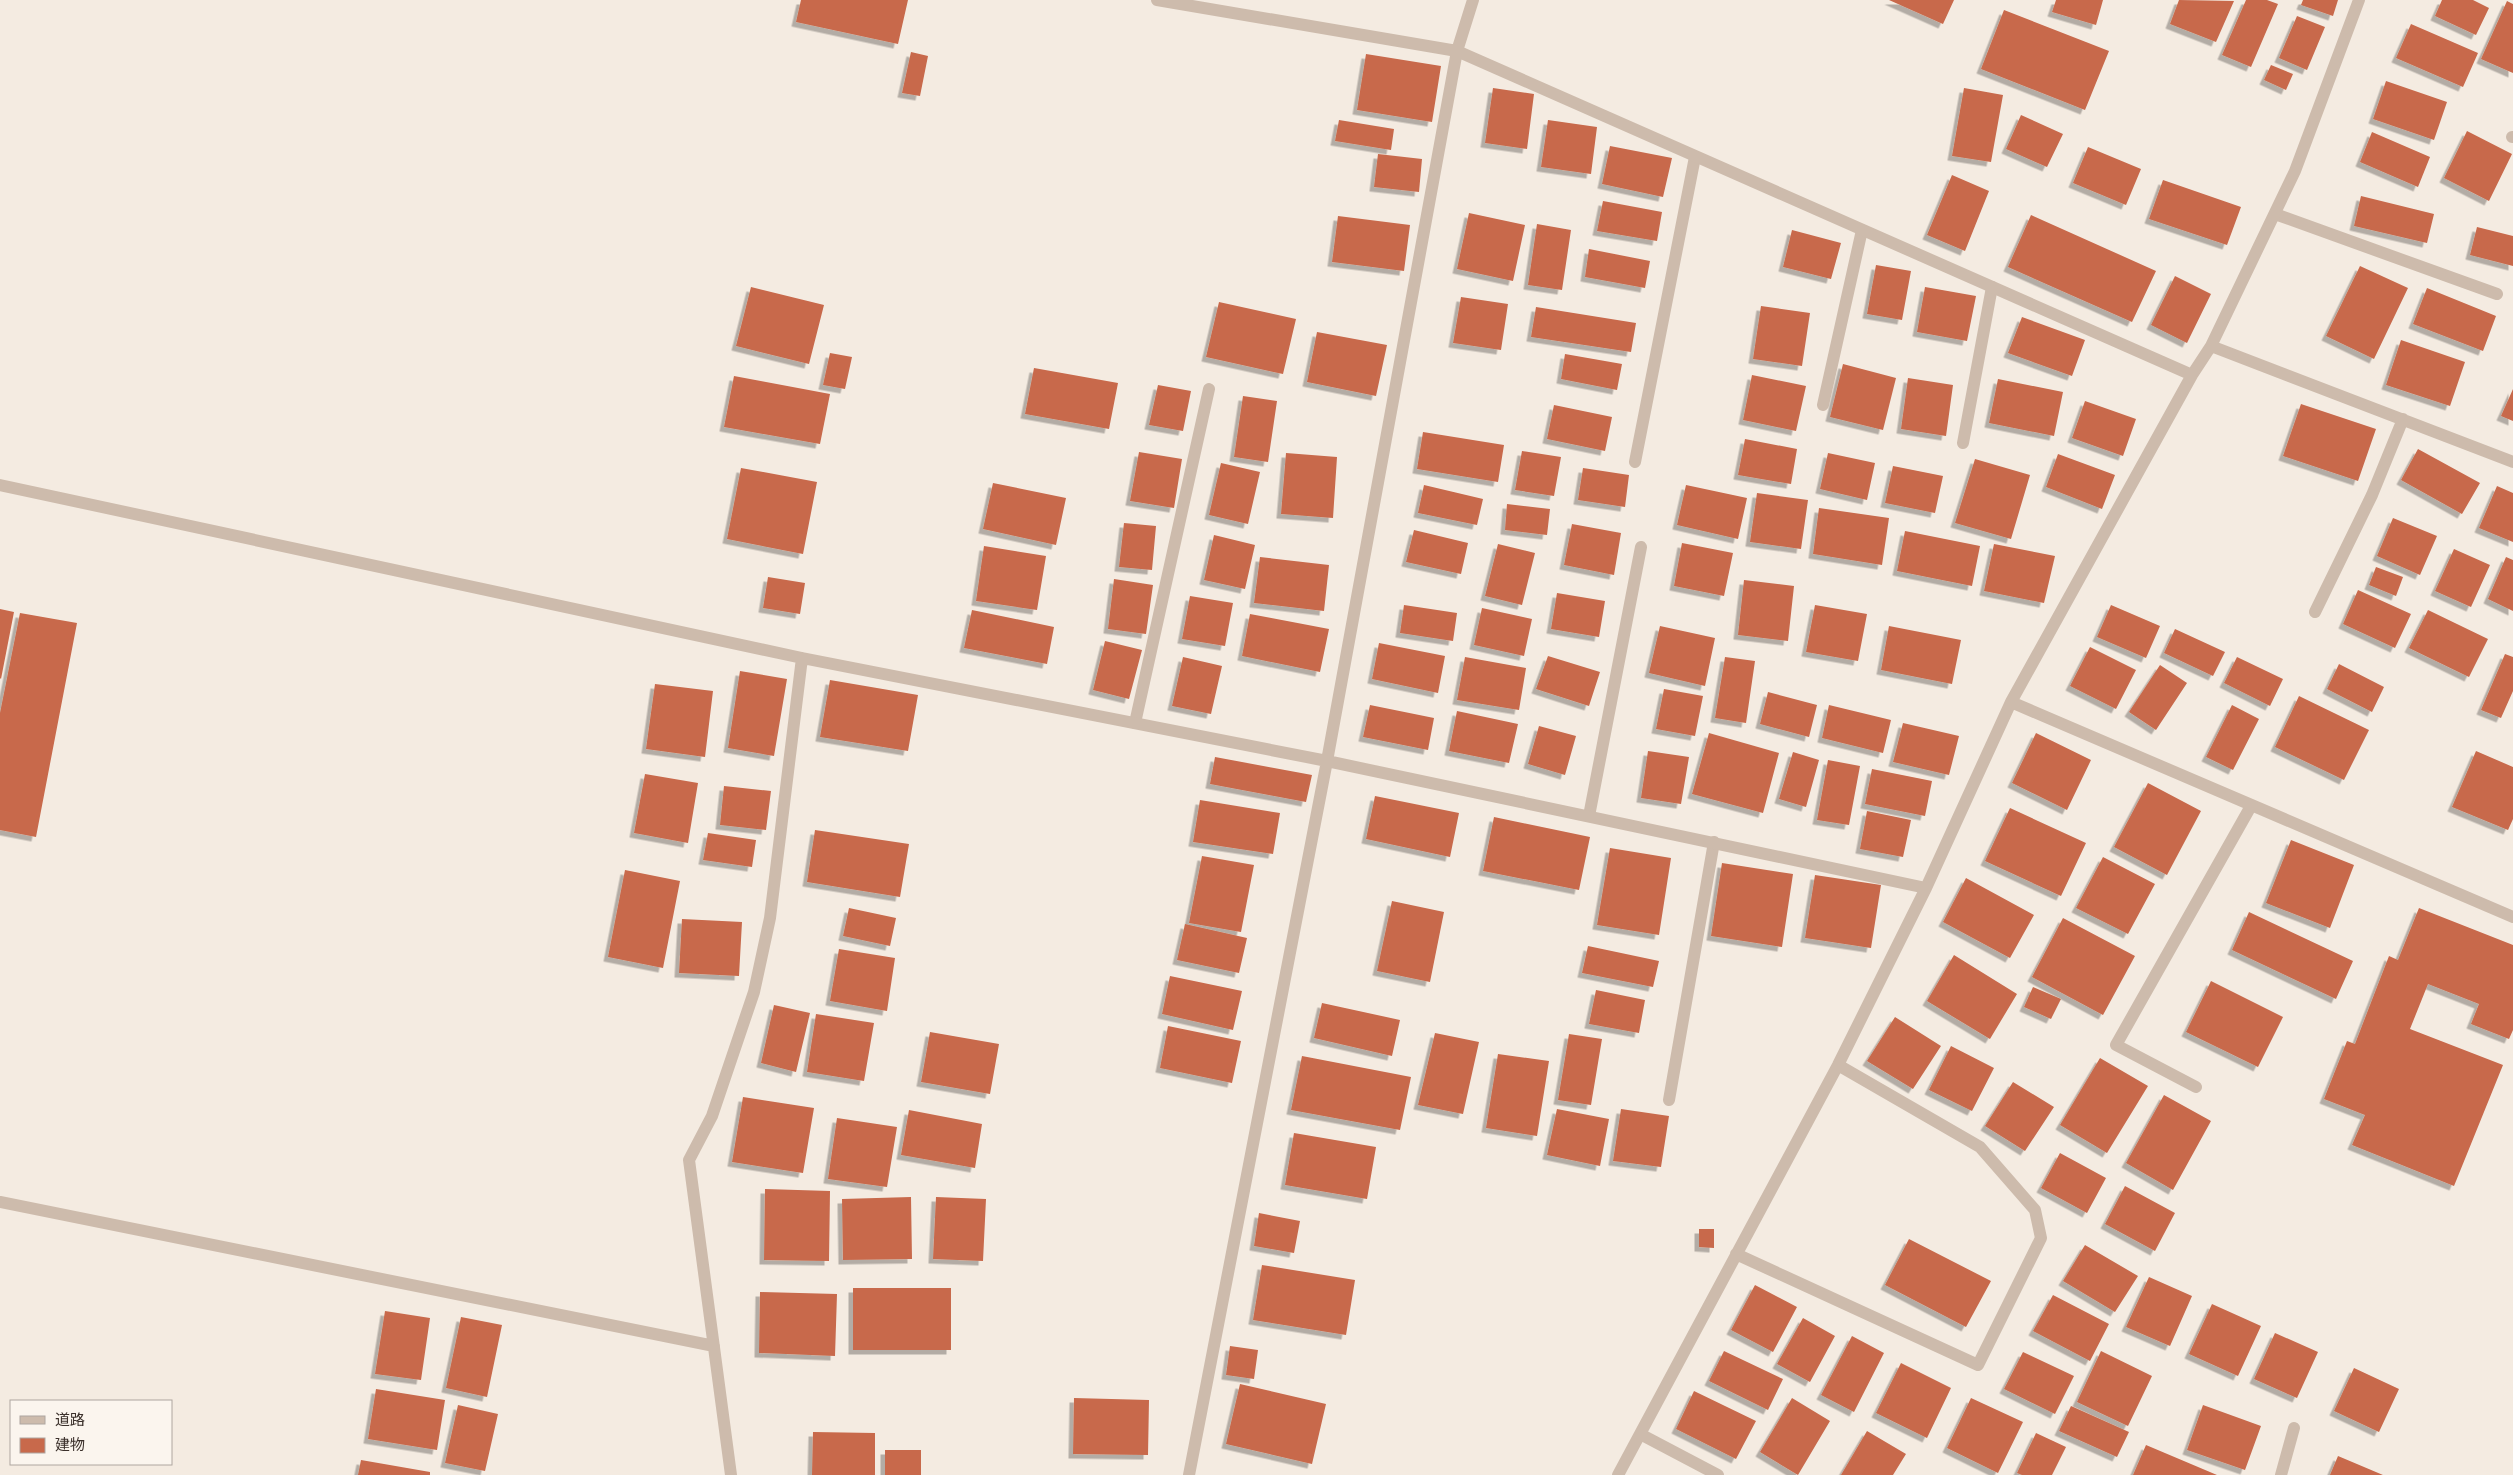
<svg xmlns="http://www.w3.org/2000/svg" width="2513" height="1475" viewBox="0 0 2513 1475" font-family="Karla,'Noto Sans JP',sans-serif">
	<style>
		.building { fill: #c8694b; filter: url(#shadow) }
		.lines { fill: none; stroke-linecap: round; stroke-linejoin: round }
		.service { stroke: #cdbbac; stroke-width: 12 }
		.minor { stroke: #cdbbac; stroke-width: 12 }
	</style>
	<defs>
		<filter id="shadow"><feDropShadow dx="-4.5" dy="4.5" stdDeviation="0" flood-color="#0004"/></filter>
	</defs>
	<rect width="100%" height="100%" fill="#f4ebe1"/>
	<path class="building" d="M801,0H908L898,44L796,22Z
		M1889,0H1954L1943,24Z
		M2056,0H2103L2096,25L2052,12Z
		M2179,0L2234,1L2216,42L2170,24Z
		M2246,0H2267L2278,4L2251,67L2222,55Z
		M2303,0H2338L2333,16L2301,5Z
		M2442,0H2473L2489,8L2476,35L2435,16Z
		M2507,1L2513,4V73L2481,59Z
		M2004,10L2109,51L2085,110L1981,69Z
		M2297,16L2325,27L2307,70L2279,58Z
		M2411,24L2478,53L2463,87L2396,58Z
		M911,52L928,56L920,96L902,93Z
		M1366,54L1441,66L1432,122L1357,110Z
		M2271,65L2293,74L2286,90L2264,80Z
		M2386,81L2447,102L2434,140L2373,119Z
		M1493,88L1534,94L1527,149L1485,143Z
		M1964,88L2003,95L1991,162L1952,156Z
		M2021,115L2063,134L2047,167L2006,149Z
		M1339,120L1394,129L1391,150L1335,141Z
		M1548,120L1597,127L1591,174L1541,167Z
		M2467,131L2512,154L2489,201L2444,178Z
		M2372,132L2430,157L2418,187L2360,162Z
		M1610,146L1672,158L1663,197L1602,184Z
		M2088,147L2141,169L2126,205L2073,183Z
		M1378,154L1422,159L1419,192L1374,187Z
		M1952,175L1989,191L1965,251L1927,235Z
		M2163,180L2241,207L2227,245L2149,219Z
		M2361,196L2434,214L2427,243L2354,226Z
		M1603,201L1662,212L1657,241L1597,231Z
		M1469,213L1525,225L1513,281L1457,269Z
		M2031,215L2156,271L2132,322L2008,267Z
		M1338,216L1410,225L1404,271L1332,262Z
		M1537,224L1571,230L1562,290L1528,285Z
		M2477,227L2513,236V266L2470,255Z
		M1792,230L1841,243L1831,279L1783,267Z
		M1589,249L1650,261L1645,288L1585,277Z
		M1876,265L1911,271L1902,320L1867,314Z
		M2360,266L2408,288L2374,359L2326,336Z
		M2175,276L2211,294L2187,343L2151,325Z
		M751,287L824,305L809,364L736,346Z
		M1925,287L1976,296L1967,341L1917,332Z
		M2427,288L2496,316L2483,351L2413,324Z
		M1461,297L1508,304L1501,350L1453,343Z
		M1219,302L1296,319L1283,374L1206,357Z
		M1761,306L1810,313L1802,366L1753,359Z
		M1536,307L1636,323L1631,352L1531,337Z
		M2022,317L2085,340L2072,376L2008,353Z
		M1317,332L1387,345L1376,396L1307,382Z
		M2401,340L2465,362L2450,406L2386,385Z
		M830,353L852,357L845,389L823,385Z
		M1565,354L1622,364L1617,390L1561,379Z
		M1843,364L1896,378L1883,430L1830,417Z
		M1034,368L1118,383L1109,429L1025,414Z
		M1752,375L1806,386L1796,431L1743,420Z
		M734,376L830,394L820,444L724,427Z
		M1908,378L1953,385L1946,436L1901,429Z
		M1998,379L2063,392L2054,436L1989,423Z
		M1158,385L1191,391L1183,431L1149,425Z
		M2513,389V421L2501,416Z
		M1243,396L1277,401L1268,462L1234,457Z
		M2085,401L2136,419L2123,456L2072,438Z
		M2301,404L2376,429L2358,481L2283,456Z
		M1554,405L1612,417L1605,451L1547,439Z
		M1423,432L1504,445L1498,482L1417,469Z
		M1745,439L1797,449L1791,484L1738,475Z
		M2418,449L2480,483L2462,514L2401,480Z
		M1522,451L1561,457L1554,496L1515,490Z
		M1139,452L1182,459L1174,508L1130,501Z
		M1286,453L1337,457L1333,518L1281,514Z
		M1828,453L1875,463L1867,500L1820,489Z
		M2058,454L2115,475L2102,509L2046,487Z
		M1975,459L2030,475L2011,539L1955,523Z
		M1221,463L1260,472L1248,524L1209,515Z
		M1893,466L1943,476L1935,513L1885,503Z
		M741,468L817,482L803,554L727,539Z
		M1583,468L1629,475L1625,507L1578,500Z
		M993,483L1066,498L1056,545L983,529Z
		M1424,485L1483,499L1477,525L1418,513Z
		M1686,485L1747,498L1738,539L1677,525Z
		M2497,486L2513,493V542L2479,528Z
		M1757,493L1808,500L1801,549L1750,542Z
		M1507,504L1550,509L1547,535L1505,530Z
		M1819,508L1889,518L1882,565L1813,554Z
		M2393,518L2437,536L2420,575L2377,556Z
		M1124,523L1156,526L1152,570L1119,567Z
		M1572,524L1621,533L1614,575L1564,565Z
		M1414,530L1468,543L1461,574L1406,562Z
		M1905,531L1980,546L1972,586L1897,571Z
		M1214,535L1255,545L1245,589L1204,580Z
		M1682,543L1733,553L1724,596L1674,586Z
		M1498,544L1535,553L1522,605L1485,596Z
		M1994,544L2055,556L2044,603L1984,591Z
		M984,546L1046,556L1037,610L976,601Z
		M2454,549L2490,565L2471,607L2435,591Z
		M1260,557L1329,565L1324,611L1254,603Z
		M2506,557L2513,560V611L2488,599Z
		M2376,567L2403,577L2396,596L2369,585Z
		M768,577L805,583L800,614L763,608Z
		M1114,579L1153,585L1146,634L1108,629Z
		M1744,580L1794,586L1788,641L1738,635Z
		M2358,590L2411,614L2395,648L2343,624Z
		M1557,593L1605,601L1599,637L1551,629Z
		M1190,596L1233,603L1225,646L1182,639Z
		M1404,605L1457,613L1453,641L1400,633Z
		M1815,605L1867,614L1858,661L1806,652Z
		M2111,605L2160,626L2146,658L2097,637Z
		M1482,608L1532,619L1524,656L1474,645Z
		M0,609L14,612L1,679L0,678Z
		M972,610L1054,627L1047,664L964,648Z
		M2428,610L2488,639L2469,677L2409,648Z
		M20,613L77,623L36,837L0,830V713Z
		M1250,614L1329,629L1320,672L1242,656Z
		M1660,626L1715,638L1705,686L1649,673Z
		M1889,626L1961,640L1952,684L1881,670Z
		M2175,629L2225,652L2213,676L2164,653Z
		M1105,641L1142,650L1129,699L1093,690Z
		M1379,643L1445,656L1438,693L1372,679Z
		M2090,647L2136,670L2116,709L2070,686Z
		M2505,654L2513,657V691L2501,718L2481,710Z
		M1548,656L1600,672L1589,706L1536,689Z
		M1183,657L1222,666L1211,714L1172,706Z
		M1465,657L1526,668L1519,710L1457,700Z
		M1725,657L1755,661L1746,723L1715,718Z
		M2237,657L2283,679L2270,706L2224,683Z
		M2339,664L2384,687L2372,712L2327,689Z
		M2160,665L2187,683L2156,730L2129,712Z
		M740,671L787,679L774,756L728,748Z
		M830,680L918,695L908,751L820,737Z
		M655,684L713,691L705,757L646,749Z
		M1664,689L1703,696L1695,736L1656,729Z
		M1768,692L1817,705L1809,737L1760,724Z
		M2299,696L2369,730L2344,780L2275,747Z
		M1370,705L1434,718L1428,750L1363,737Z
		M1829,705L1891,720L1883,753L1822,738Z
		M2232,705L2259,719L2233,770L2206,757Z
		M1457,711L1518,724L1509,763L1449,751Z
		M1903,723L1959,736L1949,775L1893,762Z
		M1539,726L1576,736L1565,775L1528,764Z
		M1709,733L1779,753L1763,813L1692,794Z
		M2036,733L2091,760L2067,810L2012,783Z
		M1648,751L1689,757L1681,804L1641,798Z
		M2476,751L2513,767V819L2508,830L2452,807Z
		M1793,752L1819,760L1806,807L1779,799Z
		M1215,757L1312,775L1306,802L1210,784Z
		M1828,760L1860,766L1849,825L1817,820Z
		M1872,769L1932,781L1925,816L1865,804Z
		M645,774L698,783L688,843L634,833Z
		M2148,783L2201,811L2167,875L2114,847Z
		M724,786L771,791L766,830L720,825Z
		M1375,796L1459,813L1450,857L1366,839Z
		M1200,800L1280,813L1273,854L1193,842Z
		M2010,808L2086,843L2061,896L1985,861Z
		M1867,811L1911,820L1903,857L1860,849Z
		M1494,817L1590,837L1579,890L1483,871Z
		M815,830L909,844L900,897L807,882Z
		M708,833L756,840L752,867L703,860Z
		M2291,840L2354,865L2330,928L2266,903Z
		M1610,848L1671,858L1659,935L1597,925Z
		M1202,856L1254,865L1241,932L1189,923Z
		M2103,857L2155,884L2128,934L2076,908Z
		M1722,863L1793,874L1782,947L1711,936Z
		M625,870L680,881L663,968L608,957Z
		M1815,875L1881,885L1871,948L1805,938Z
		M1966,878L2034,915L2010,958L1943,922Z
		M1392,901L1444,912L1430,982L1377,971Z
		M849,908L896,918L890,946L843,936Z
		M2419,908L2513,945V1030L2509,1039L2471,1024L2479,1004L2428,984L2410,1029L2503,1065L2454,1186L2352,1145L2365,1115L2324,1099L2347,1041L2355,1044L2389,956L2398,960Z
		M2249,912L2353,961L2336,999L2232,950Z
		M2063,918L2135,956L2103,1015L2032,977Z
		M682,919L742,922L739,976L679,973Z
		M1185,924L1247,938L1239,973L1177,960Z
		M1588,946L1659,961L1653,987L1582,973Z
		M839,949L895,958L887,1011L830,1001Z
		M1954,955L2017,994L1990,1039L1927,1001Z
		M1170,976L1242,991L1233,1030L1162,1014Z
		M2211,981L2283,1017L2258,1067L2186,1032Z
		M2033,987L2061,999L2051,1019L2024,1007Z
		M1596,990L1645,1000L1639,1033L1589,1024Z
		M1322,1003L1400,1020L1392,1056L1314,1038Z
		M774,1005L810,1013L796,1072L761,1063Z
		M816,1014L874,1023L864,1081L807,1072Z
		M1895,1017L1941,1046L1913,1089L1867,1061Z
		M1168,1026L1241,1041L1232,1083L1160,1068Z
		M930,1032L999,1044L990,1094L921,1082Z
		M1435,1033L1479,1042L1463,1114L1418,1105Z
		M1569,1034L1602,1039L1591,1105L1558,1100Z
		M1951,1046L1994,1068L1972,1111L1929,1090Z
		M1498,1054L1549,1061L1537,1136L1486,1128Z
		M1302,1056L1411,1077L1400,1130L1291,1110Z
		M2100,1058L2148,1086L2107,1153L2060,1125Z
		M2013,1082L2054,1107L2025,1151L1985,1126Z
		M2164,1095L2211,1121L2173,1190L2126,1163Z
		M743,1097L814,1108L803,1173L732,1162Z
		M1557,1109L1609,1119L1600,1166L1547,1155Z
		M1621,1109L1669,1116L1661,1167L1613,1161Z
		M909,1110L982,1124L975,1168L901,1155Z
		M837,1118L897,1127L887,1187L828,1179Z
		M1294,1133L1376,1147L1367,1199L1285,1185Z
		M2060,1153L2106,1178L2087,1213L2041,1188Z
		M2125,1186L2175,1213L2155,1251L2105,1224Z
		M765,1189L830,1191L829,1261L764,1260Z
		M911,1197L912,1259L843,1260L842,1199Z
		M936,1197L986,1199L983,1261L933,1259Z
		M1259,1213L1300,1221L1294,1253L1254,1246Z
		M1699,1229H1714V1248L1699,1247Z
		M1909,1239L1991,1281L1966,1327L1885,1285Z
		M2085,1245L2138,1276L2115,1312L2063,1281Z
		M1262,1265L1355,1280L1346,1335L1253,1320Z
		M2149,1277L2192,1296L2170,1346L2126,1327Z
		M1755,1285L1797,1307L1773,1352L1731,1330Z
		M853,1288H951V1350H853Z
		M760,1292L837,1294L835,1356L759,1353Z
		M2053,1295L2109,1324L2090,1361L2033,1331Z
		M2212,1304L2261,1326L2238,1376L2189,1354Z
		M385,1311L430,1318L421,1380L375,1374Z
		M461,1317L502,1325L487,1397L446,1388Z
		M1803,1318L1835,1336L1810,1382L1777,1364Z
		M2275,1333L2318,1352L2297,1398L2254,1379Z
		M1852,1336L1884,1353L1854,1412L1821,1395Z
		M1230,1346L1258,1350L1254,1379L1226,1375Z
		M1724,1351L1783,1379L1768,1410L1709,1381Z
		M2101,1351L2152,1376L2128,1426L2077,1402Z
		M2023,1352L2074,1376L2055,1414L2004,1389Z
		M1901,1363L1951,1388L1927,1438L1876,1413Z
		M2354,1368L2399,1389L2379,1432L2334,1411Z
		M1240,1384L1326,1404L1312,1464L1226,1444Z
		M376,1389L445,1400L437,1450L368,1439Z
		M1694,1391L1756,1421L1736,1459L1676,1429Z
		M1074,1398L1149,1400L1148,1455L1073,1454Z
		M1792,1398L1830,1421L1798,1475L1760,1452Z
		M1971,1398L2023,1422L1998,1473L1947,1448Z
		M458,1405L498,1414L485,1471L445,1463Z
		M2203,1405L2261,1426L2245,1470L2187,1450Z
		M2071,1406L2129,1432L2117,1457L2059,1431Z
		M1867,1431L1906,1454L1893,1475H1841Z
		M813,1432L875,1433V1475H812Z
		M2036,1433L2066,1447L2052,1475H2022L2017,1473Z
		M2146,1445L2217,1475H2133Z
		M885,1450H921V1475H885Z
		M2338,1456L2383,1475H2330Z
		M361,1460L430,1472V1475H358Z"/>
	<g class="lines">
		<path class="service" d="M2512,137H2513
			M2275,214L2497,294
			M1823,405L1862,230
			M1963,443L1992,287
			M1635,462L1695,157
			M1135,723L1209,389
			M1589,816L1641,547
			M2196,1087L2116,1045L2251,806
			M1669,1100L1714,842"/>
		<path class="minor" d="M1157,0L1457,51L2192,375
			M2211,346L2513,462
			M0,485L802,658L1327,761L1926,888
			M2315,612L2372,495L2403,419
			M2011,702L2513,917
			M0,1202L714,1346
			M1736,1254L1978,1365L2041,1238L2035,1210L1980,1147L1838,1065
			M1642,1435L1718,1475
			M731,1475L689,1160L712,1116L754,992L770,918L802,658
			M1189,1475L1327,761L1457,51L1473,0
			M1618,1475L1838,1065L1926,888L2011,702L2192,375L2211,346L2295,171L2359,0
			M2281,1475L2294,1428"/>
	</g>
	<rect x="10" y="1400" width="162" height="65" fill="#fbf5ee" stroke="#aea6a0"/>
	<rect x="20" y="1416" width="25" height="8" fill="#cdbbac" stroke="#aea6a0"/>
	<text x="55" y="1425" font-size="15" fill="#3b302b">道路</text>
	<rect x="20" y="1438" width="25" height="15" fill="#c8694b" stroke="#aea6a0"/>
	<text x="55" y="1450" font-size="15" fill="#3b302b">建物</text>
</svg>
